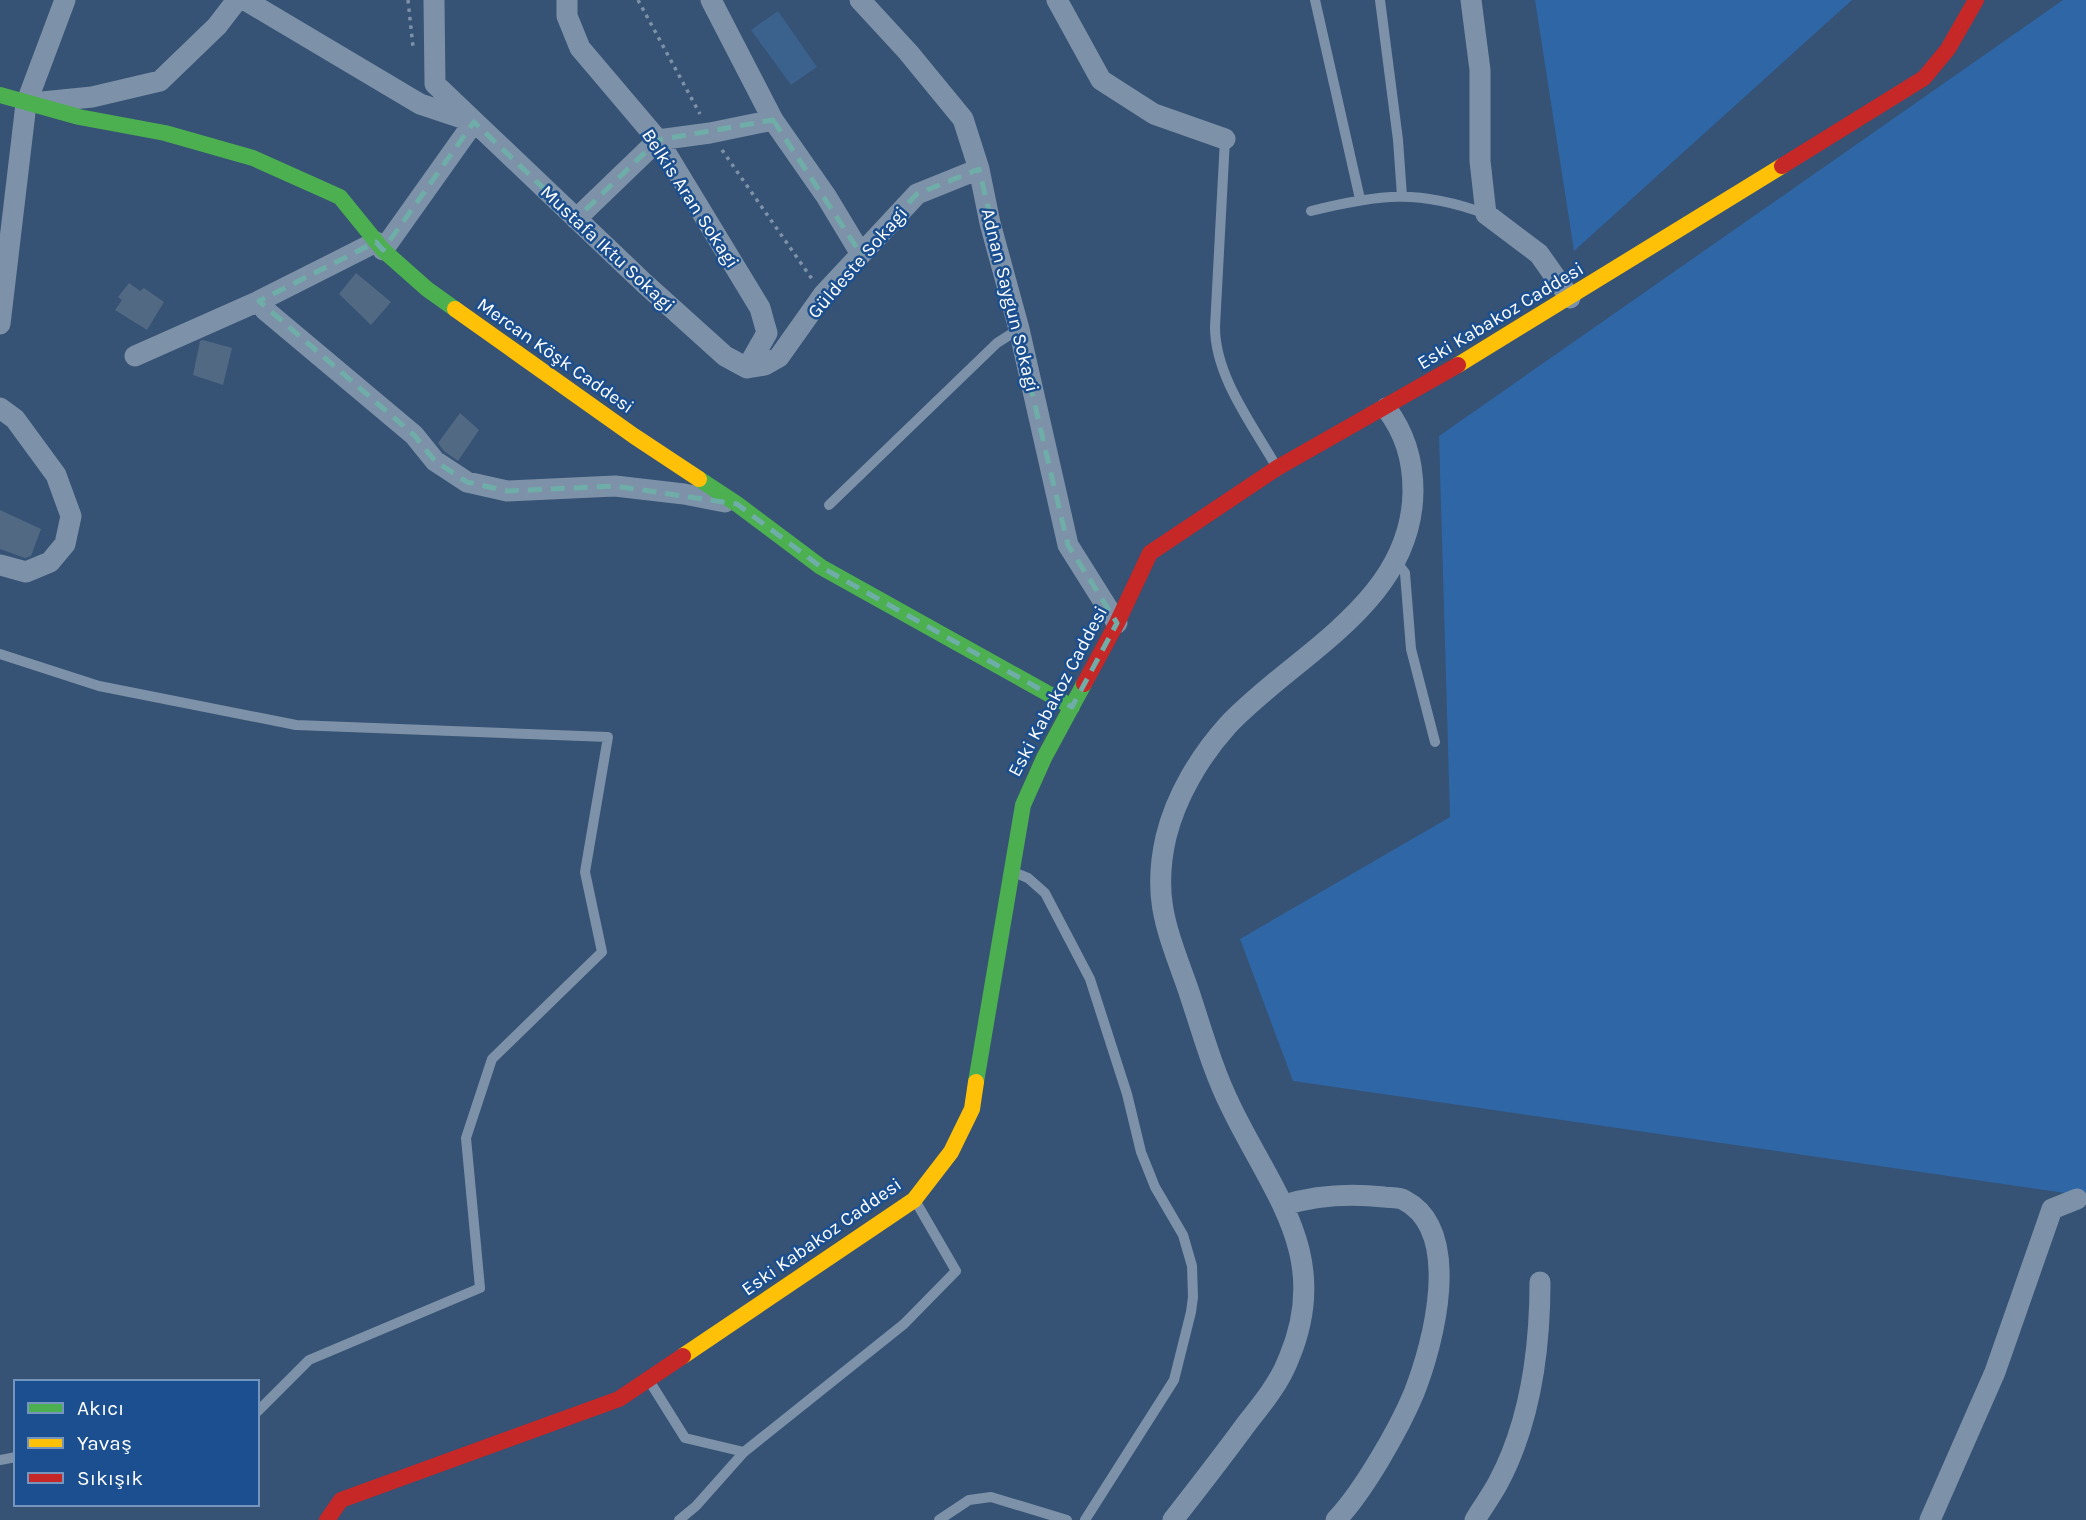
<svg xmlns="http://www.w3.org/2000/svg" width="2086" height="1520" viewBox="0 0 2086 1520" font-family="Karla,sans-serif">
	<style>
		.green { fill: #2f66a5 }
		.water { fill: #3b618d }
		.building { fill: #526984 }
		.lines { fill: none; stroke-linecap: round; stroke-linejoin: round }
		.path { stroke: #7d92a8; stroke-width: 3.5; stroke-dasharray: 3.5 5; stroke-linecap: butt }
		.lane { stroke: #7d92a8; stroke-width: 10 }
		.street { stroke: #7d92a8; stroke-width: 21 }
		.fast { stroke: #4caf50; stroke-width: 16 }
		.slow { stroke: #ffc107; stroke-width: 16 }
		.jam { stroke: #c62828; stroke-width: 16 }
		.marked { fill: none; stroke: #6fada8; stroke-width: 5; stroke-dasharray: 14 9; stroke-linejoin: round }
		.labels { text-anchor: middle; stroke-width: 5; stroke-linejoin: round; paint-order: stroke }
		.street-label { font-size: 19px; fill: #fff; stroke: #1b4f8f }
	</style>
	<rect width="100%" height="100%" fill="#365274"/>
	<path class="green" d="M1535,0H1852L1574,251Z
		M2063,0H2086V1196L1293,1081L1240,939L1450,817L1439,436Z"/>
	<path class="water" d="M778,11L817,67L791,85L751,30Z"/>
	<path class="building" d="M356,273L391,302L371,325L339,294Z
		M129,283L140,291L144,288L164,302L147,330L115,310L122,300L118,297Z
		M203,340L232,348L223,385L193,375L200,341Z
		M460,413L479,430L458,461L444,451L438,443Z
		M0,510L41,529L31,556L25,558L0,549Z"/>
	<g class="lines">
		<path class="path" d="M408,0L413,47
			M638,0L700,114
			M722,150L812,279"/>
		<path class="lane" d="M1315,0L1360,199
			M1380,0L1398,140L1402,196
			M1225,139L1215,327C1215,376 1252,424 1276,466
			M1311,211C1379,194 1419,189 1486,214
			M829,505L997,343L1019,329
			M1396,561L1405,573L1411,649L1435,742
			M0,654L99,686L296,725L608,737L585,872L602,952L492,1059L466,1138L480,1288L309,1360L257,1412
			M1013,872L1028,878L1045,893L1090,979L1127,1094L1141,1152L1155,1187L1183,1235L1192,1266L1193,1297L1191,1312L1174,1380L1085,1520
			M650,1382L685,1438L744,1452
			M0,1460L16,1457
			M679,1520L696,1506L744,1452L904,1324L956,1271L916,1202
			M939,1520L969,1500L991,1497L1067,1520"/>
		<path class="street" d="M245,0L420,104L474,122L383,250
			M434,0L435,84L644,283L725,356L747,368
			M567,0V16L580,48L658,140L760,308L767,333L747,368
			M711,0L773,120L826,196L861,254
			M860,0L908,52L963,119L979,169L990,223L1019,329L1068,545L1117,623
			M1057,0L1101,80L1154,114L1225,139
			M1471,0L1480,70V161L1486,214L1539,254L1570,298
			M42,102L92,97L160,81L217,26L237,0
			M576,219L658,140L710,133L773,120
			M259,301L376,242
			M0,324L26,104L65,0
			M135,356L259,301L265,310L414,435L435,461L467,482L507,491L615,486L684,494L725,502
			M747,368L765,365L779,357L823,295L917,194L979,169
			M0,408L15,419L56,475L71,516L65,544L50,562L26,572L0,565
			M1284,1205C1317,1195 1349,1193 1384,1197C1390,1198 1399,1197 1404,1200C1464,1231 1433,1345 1414,1393C1399,1429 1363,1492 1336,1520
			M1173,1520C1198,1488 1223,1456 1247,1423C1263,1403 1280,1382 1289,1358C1332,1256 1273,1194 1231,1107C1212,1069 1201,1027 1187,986C1167,930 1152,898 1166,837C1176,796 1200,756 1228,725C1295,654 1412,603 1413,491C1413,459 1405,433 1386,408
			M1475,1520C1482,1508 1491,1496 1498,1483C1530,1423 1540,1350 1540,1282
			M1930,1520L1995,1372L2052,1209L2077,1199"/>
		<path class="fast" d="M0,95L79,117L165,133L253,158L340,197L383,250L427,289L455,309
			M699,479L737,504L821,567L1072,707
			M976,1082L1023,805L1044,758L1084,684"/>
		<path class="slow" d="M455,309L634,436L699,479
			M1458,365L1782,166
			M683,1356L914,1200L951,1152L972,1109L976,1082"/>
		<path class="jam" d="M1782,166L1924,78L1948,49L1976,0
			M1084,684L1117,623L1150,553L1277,468L1458,365
			M327,1520L341,1500L619,1399L683,1356"/>
	</g>
	<path class="marked" d="M773,120L861,254L917,194L979,169L1068,545L1117,623L1072,707L821,567L737,504L615,486L507,491L467,482L435,461L414,435L259,301L376,242L383,250L474,122L576,219L658,140Z"/>
	<g class="labels">
		<g class="street-label">
			<text transform="translate(691 198) rotate(57)" y="7">Belkis Aran Sokagi</text>
			<text transform="translate(608 248) rotate(43)" y="7">Mustafa Iktu Sokagi</text>
			<text transform="translate(857 262) rotate(-49)" y="7">Güldeste Sokagi</text>
			<text transform="translate(1011 300) rotate(76)" y="7">Adnan Saygun Sokagi</text>
			<text transform="translate(1500 315) rotate(-31)" y="7">Eski Kabakoz Caddesi</text>
			<text transform="translate(556 355) rotate(35)" y="7">Mercan Köşk Caddesi</text>
			<text transform="translate(1057 691) rotate(-62)" y="7">Eski Kabakoz Caddesi</text>
			<text transform="translate(821 1236) rotate(-35)" y="7">Eski Kabakoz Caddesi</text>
		</g>
	</g>
	<rect x="14" y="1380" width="245" height="126" fill="#1b4f8f" stroke="#7695bc" stroke-width="2"/>
	<rect x="28" y="1403" width="35" height="10" fill="#4caf50" stroke="#7695bc" stroke-width="2"/>
	<text x="77" y="1415" font-size="21" fill="#ffffff">Akıcı</text>
	<rect x="28" y="1438" width="35" height="10" fill="#ffc107" stroke="#7695bc" stroke-width="2"/>
	<text x="77" y="1450" font-size="21" fill="#ffffff">Yavaş</text>
	<rect x="28" y="1473" width="35" height="10" fill="#c62828" stroke="#7695bc" stroke-width="2"/>
	<text x="77" y="1485" font-size="21" fill="#ffffff">Sıkışık</text>
</svg>
